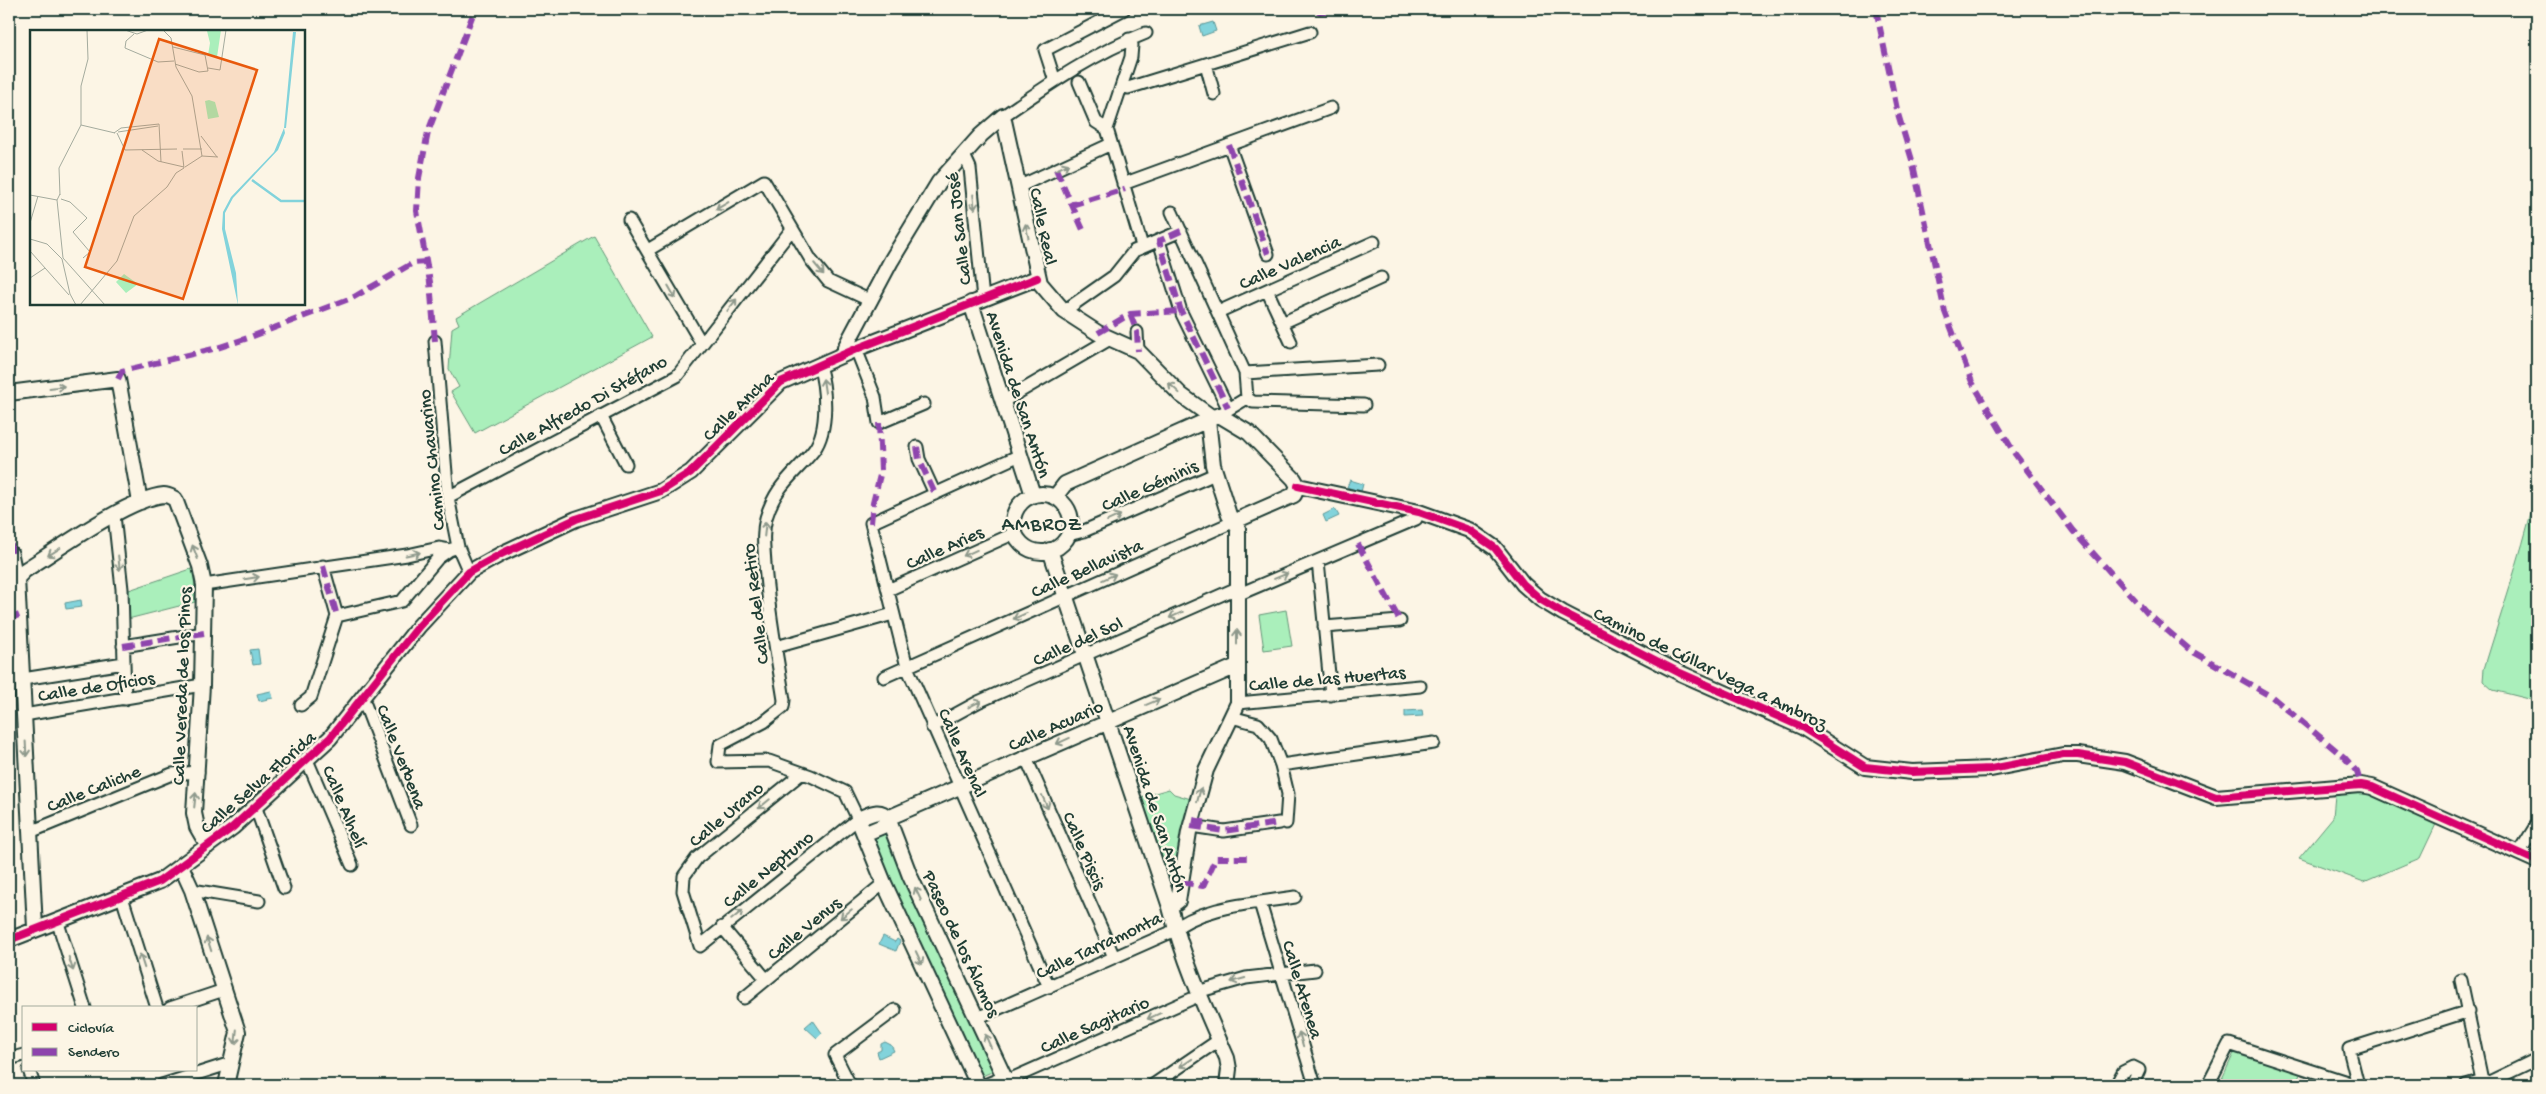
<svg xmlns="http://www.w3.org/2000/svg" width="2546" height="1094" viewBox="0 0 2546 1094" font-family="'Gochi Hand',sans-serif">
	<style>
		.green { fill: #aaefbb; stroke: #649678 }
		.water { fill: #82d3db; stroke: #5a9798 }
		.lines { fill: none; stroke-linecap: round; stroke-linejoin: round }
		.minor-casing { stroke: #1f3d34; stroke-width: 15 }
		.tertiary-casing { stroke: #1f3d34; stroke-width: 18 }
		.minor { stroke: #fcf5e5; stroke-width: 11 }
		.tertiary { stroke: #fcf5e5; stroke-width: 14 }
		.quiet { stroke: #8e44ad; stroke-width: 6; stroke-dasharray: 12 6; stroke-linecap: butt }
		.cycleway-casing { stroke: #fcf5e5; stroke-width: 11 }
		.cycleway { stroke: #d6006c; stroke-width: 8 }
		.oneway { stroke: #8e998c }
		.labels { text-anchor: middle; stroke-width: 4.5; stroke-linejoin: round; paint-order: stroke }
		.street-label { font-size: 19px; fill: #1f3d34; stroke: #fcf5e5 }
		.quarter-label { font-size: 21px; letter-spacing: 1px; fill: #1f3d34; stroke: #fcf5e5 }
		.inset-river { fill: none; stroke: #82d3db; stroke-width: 2.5 }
		.inset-road { fill: none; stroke: #a4ab9e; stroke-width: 1 }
		.view { fill: #e8590c; fill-opacity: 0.15; stroke: #e8590c; stroke-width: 2.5 }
		.inset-edge { fill: none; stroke: #1f3d34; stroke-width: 2.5 }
	</style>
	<rect width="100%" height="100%" fill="#fcf5e5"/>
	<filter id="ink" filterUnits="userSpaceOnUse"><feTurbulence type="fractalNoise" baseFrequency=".02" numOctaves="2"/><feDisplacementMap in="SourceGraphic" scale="10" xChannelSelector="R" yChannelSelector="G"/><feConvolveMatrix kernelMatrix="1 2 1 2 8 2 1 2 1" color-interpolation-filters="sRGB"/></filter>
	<g filter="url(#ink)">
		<path class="green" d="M594,236L652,337L475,433L451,392L459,387L449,369L452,328L459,324L456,317Z
			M2534,501L2537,504V701L2493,690L2483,681L2484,669C2501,613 2520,558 2534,501Z
			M194,568L195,602L128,619L126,591Z
			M1286,610L1292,646L1264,650L1259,615Z
			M1169,789L1174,794L1191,799L1175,886H1169L1141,797Z
			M2366,790L2437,822L2420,858L2364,882L2299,858L2333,817L2335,795Z
			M888,830L996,1070L980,1077L870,836Z
			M2235,1051L2301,1073L2294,1085H2219Z"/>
		<path class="water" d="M1213,22L1216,31L1202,36L1199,26Z
			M1350,480L1363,484L1361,492L1347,487Z
			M1335,509L1339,516L1326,522L1323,515Z
			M81,600L82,607L66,609L65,603Z
			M258,649L260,664L253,665L250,650Z
			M271,691L273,698L259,701L257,694Z
			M1422,710L1423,716L1405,717V711Z
			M883,936L895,942L897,939L900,941L896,951L879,944Z
			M813,1020L822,1033L817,1038L805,1027Z
			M885,1042L891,1045L894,1051L879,1058L877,1052L881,1050V1044Z"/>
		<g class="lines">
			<g class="minor-casing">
				<path id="minor" d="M1206,64L1214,94
					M1055,81L1045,50L1124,9
					M1079,82L1096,122L1107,129L1142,246
					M1123,86L1128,88L1310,32
					M1003,116C1048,85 1094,53 1146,33
					M1107,129L1131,57L1132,45L1129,39
					M1229,145L1268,254
					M964,155L970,168L983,299
					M1123,184L1331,108
					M1018,187L1111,144
					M1172,212L1245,373L1247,398L1219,415
					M629,220L702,344
					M1159,241L1180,308
					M648,250L764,181L811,260L828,281L871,301
					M1267,290L1291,342
					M1064,311L1114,276L1134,251L1181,231
					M1218,312L1374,242
					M1182,314L1228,408
					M1282,323L1381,278
					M1137,332L1138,351
					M435,341L448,497L458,547L469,572
					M856,349L875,397L879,423L924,404
					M1245,373L1378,365
					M1247,398L1253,402L1364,405
					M1002,402L1110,339
					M601,416L626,464
					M917,447L919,459L935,494
					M1020,455L871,523L907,667L1049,987
					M448,497L677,376L792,229
					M114,515L122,589L125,699
					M1068,535L1084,531L1215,474
					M1318,561L1331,695
					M323,566L337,616
					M9,583L17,578L12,553
					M204,585L407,555L439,548L449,550L458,547
					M888,590L1015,533
					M1237,595L1416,519L1419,512
					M1324,627L1400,621
					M123,646L204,633
					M776,647L893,614
					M884,677L1235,521
					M23,679L124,663
					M363,699L411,825
					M1238,703L1420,686
					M301,705L311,697L337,616L402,601L438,558L449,550
					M24,715L202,685
					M1231,717L1258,724L1271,739L1281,765L1288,794L1286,823
					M932,727L978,702L1237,588
					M1026,758L1114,957
					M307,760L352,865
					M1281,765L1434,743
					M802,773L697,858L684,876L683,891L700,946L858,819L845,792L811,776L769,761L718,762L720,745L764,722L783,707L784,700C777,655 768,610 765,564C764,548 762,533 766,518C776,484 794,475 814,450C829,429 826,389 819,365
					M256,808L284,888
					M1191,826L1224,831L1279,823
					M30,832L172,774L198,772
					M2519,853L2537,824
					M192,890L259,901
					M122,897L157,1008
					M1260,903L1315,1085
					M57,920L85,1008
					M722,927L766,979
					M2461,980L2483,1085
					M1197,992L1246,978L1315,970
					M744,998L884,883
					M170,1008L224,990
					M977,1018L1169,933C1203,905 1253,904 1295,897
					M9,1059L24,1055
					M29,1070L34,1085
					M162,1085L231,1063
					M850,1085L835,1055L895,1010
					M985,1085L1004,1077L1011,1079L1198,996
					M1153,1085L1219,1040
					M2116,1085L2123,1072L2133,1067L2139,1070L2132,1085
					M2208,1085L2229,1044L2356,1085
					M2358,1085L2349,1049L2469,1011
					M2466,1085L2483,1080
					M2483,1085L2537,1059"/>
			</g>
			<g class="tertiary-casing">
				<path id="tertiary" d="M971,303L1033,495
					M847,353L845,348L850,338L891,261L939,182L981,135L1003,116L1040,283L1064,311L1098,333L1138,351L1181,395L1213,418
					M9,393L118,379L140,502
					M1298,486L1419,512L1469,530L1495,548L1523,584L1540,599L1563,613L1680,673L1802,727L1865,767L1912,772L1991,769L2063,755H2078L2125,762L2216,797L2361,785L2372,787L2537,861
					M1013 523a29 29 0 1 1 58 0a29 29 0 1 1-58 0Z
					M1055,497L1065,484L1219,415L1249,433L1294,479L1298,486
					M1235,521L1294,495L1298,486
					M1050,550L1170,907C1184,962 1205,1008 1227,1058L1229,1069L1227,1085
					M888,818L1237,666
					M864,834L890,823
					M181,866L192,890L238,1032L226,1085
					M1170,907L1178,901L1189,832L1206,770L1238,703V528L1229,515L1213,465L1208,420
					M35,928L17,578L25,570C57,550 129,498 164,495C168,495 171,497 175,499L200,566L204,585L202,685L194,813L197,827L208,846
					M9,940L160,881L233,827L330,738L419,626L469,572L503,553L576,519L661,491L691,472L781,382L856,349L1037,278
					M978,1085L884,883L858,819C869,815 879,807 888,818L910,876L1008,1085"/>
			</g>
			<use href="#minor" class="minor"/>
			<use href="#tertiary" class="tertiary"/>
			<path class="quiet" d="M1316,9L1320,12L1343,9
				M1876,9L1898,114L1912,160L1945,312L1972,382L2015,454L2073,531L2148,614L2190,650L2272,697L2344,757L2357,772L2361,785
				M1229,145L1268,254
				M1056,169L1084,232
				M1071,205L1125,189
				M1181,231L1159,241L1181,311L1228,408
				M1130,314L1137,332L1138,351
				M1098,333L1130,314L1181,311
				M435,341L430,282L417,211L419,178L428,132L475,9
				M118,379L122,371L217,348L248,338L354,297L413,263L426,262
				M917,447L919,459L935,494
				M9,508L12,553
				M871,523L873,503L881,471L879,423
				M1358,544L1400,621
				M323,566L337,616
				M9,619L19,615
				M123,646L204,633
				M1193,820L1208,823
				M1191,826L1224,831L1279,823
				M1181,882L1203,886L1216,858H1252"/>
			<g class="cycleway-casing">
				<path id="cycleway" d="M1298,486L1419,512L1469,530L1495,548L1523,584L1540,599L1563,613L1680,673L1802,727L1865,767L1912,772L1991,769L2063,755H2078L2125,762L2216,797L2361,785L2372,787L2537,861
					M9,940L160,881L233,827L330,738L419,626L469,572L503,553L576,519L661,491L691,472L781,382L856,349L1037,278"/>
			</g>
			<use href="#cycleway" class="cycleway"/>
		</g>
		<defs><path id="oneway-shaft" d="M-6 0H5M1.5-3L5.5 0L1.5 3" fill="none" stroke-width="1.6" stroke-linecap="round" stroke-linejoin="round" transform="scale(1.25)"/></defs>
		<g class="oneway">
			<use href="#oneway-shaft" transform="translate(1062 167) rotate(-25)"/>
			<use href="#oneway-shaft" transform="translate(974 202) rotate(84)"/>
			<use href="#oneway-shaft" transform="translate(722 206) rotate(149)"/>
			<use href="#oneway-shaft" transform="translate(1027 231) rotate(-102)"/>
			<use href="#oneway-shaft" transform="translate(819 269) rotate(50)"/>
			<use href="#oneway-shaft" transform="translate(672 292) rotate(60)"/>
			<use href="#oneway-shaft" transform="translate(732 305) rotate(-52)"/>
			<use href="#oneway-shaft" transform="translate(824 386) rotate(-98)"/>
			<use href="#oneway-shaft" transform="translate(57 387) rotate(-7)"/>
			<use href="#oneway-shaft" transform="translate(1174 388) rotate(-137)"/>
			<use href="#oneway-shaft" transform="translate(1114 518) rotate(-24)"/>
			<use href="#oneway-shaft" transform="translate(765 529) rotate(-84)"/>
			<use href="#oneway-shaft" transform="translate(54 552) rotate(148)"/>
			<use href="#oneway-shaft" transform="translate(195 552) rotate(-111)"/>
			<use href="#oneway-shaft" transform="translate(970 553) rotate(156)"/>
			<use href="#oneway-shaft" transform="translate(413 554) rotate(-12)"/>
			<use href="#oneway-shaft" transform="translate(119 563) rotate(84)"/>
			<use href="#oneway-shaft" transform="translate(1281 576) rotate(-23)"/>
			<use href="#oneway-shaft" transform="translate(1109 577) rotate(-24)"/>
			<use href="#oneway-shaft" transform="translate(252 578) rotate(-9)"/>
			<use href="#oneway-shaft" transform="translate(1176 615) rotate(156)"/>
			<use href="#oneway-shaft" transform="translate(1020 616) rotate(156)"/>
			<use href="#oneway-shaft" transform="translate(1237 637) rotate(-90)"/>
			<use href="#oneway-shaft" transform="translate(1153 702) rotate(-23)"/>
			<use href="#oneway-shaft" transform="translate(975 704) rotate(-27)"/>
			<use href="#oneway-shaft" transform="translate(1063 741) rotate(156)"/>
			<use href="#oneway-shaft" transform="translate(26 749) rotate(87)"/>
			<use href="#oneway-shaft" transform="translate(1199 795) rotate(-75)"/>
			<use href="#oneway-shaft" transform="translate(195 800) rotate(-84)"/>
			<use href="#oneway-shaft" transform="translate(1045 802) rotate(66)"/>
			<use href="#oneway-shaft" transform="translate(764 804) rotate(141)"/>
			<use href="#oneway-shaft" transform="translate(918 894) rotate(-115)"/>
			<use href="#oneway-shaft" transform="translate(846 914) rotate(141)"/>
			<use href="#oneway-shaft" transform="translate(737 915) rotate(-39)"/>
			<use href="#oneway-shaft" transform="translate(209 944) rotate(-108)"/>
			<use href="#oneway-shaft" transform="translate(919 958) rotate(65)"/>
			<use href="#oneway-shaft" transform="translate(142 961) rotate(-108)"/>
			<use href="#oneway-shaft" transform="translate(71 964) rotate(72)"/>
			<use href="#oneway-shaft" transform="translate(1238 980) rotate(165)"/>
			<use href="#oneway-shaft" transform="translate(1154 1016) rotate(156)"/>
			<use href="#oneway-shaft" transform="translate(236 1037) rotate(96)"/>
			<use href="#oneway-shaft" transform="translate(1301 1039) rotate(-107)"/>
			<use href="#oneway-shaft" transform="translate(988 1041) rotate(-114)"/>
			<use href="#oneway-shaft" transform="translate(1186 1063) rotate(146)"/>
		</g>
	</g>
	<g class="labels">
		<g class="street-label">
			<text transform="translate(1045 226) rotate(78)" y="7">Calle Real</text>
			<text transform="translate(957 229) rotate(-97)" y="7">Calle San José</text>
			<text transform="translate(1289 261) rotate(-24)" y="7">Calle Valencia</text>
			<text transform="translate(1020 394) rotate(72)" y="7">Avenida de San Antón</text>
			<text transform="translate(582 404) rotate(-29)" y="7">Calle Alfredo Di Stéfano</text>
			<text transform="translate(737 405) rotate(-44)" y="7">Calle Ancha</text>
			<text transform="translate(430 460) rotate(-96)" y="7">Camino Chavarino</text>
			<text transform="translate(1149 484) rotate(-24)" y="7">Calle Géminis</text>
			<text transform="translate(944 546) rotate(-24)" y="7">Calle Aries</text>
			<text transform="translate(1086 567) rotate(-24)" y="7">Calle Bellavista</text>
			<text transform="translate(754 604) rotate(-97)" y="7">Calle del Retiro</text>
			<text transform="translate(1077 640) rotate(-24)" y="7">Calle del Sol</text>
			<text transform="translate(1711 667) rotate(26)" y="7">Camino de Cúllar Vega a Ambroz</text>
			<text transform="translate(1327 677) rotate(-5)" y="7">Calle de las Huertas</text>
			<text transform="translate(96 685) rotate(-9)" y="7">Calle de Oficios</text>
			<text transform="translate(180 686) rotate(-88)" y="7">Calle Vereda de los Pinos</text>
			<text transform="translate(1055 724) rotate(-24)" y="7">Calle Acuario</text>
			<text transform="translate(964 752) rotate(66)" y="7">Calle Arenal</text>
			<text transform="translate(403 756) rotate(69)" y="7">Calle Verbena</text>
			<text transform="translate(257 781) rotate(-41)" y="7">Calle Selva Florida</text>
			<text transform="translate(93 787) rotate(-22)" y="7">Calle Caliche</text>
			<text transform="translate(346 806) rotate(67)" y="7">Calle Alhelí</text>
			<text transform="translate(1157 808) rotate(72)" y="7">Avenida de San Antón</text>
			<text transform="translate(725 813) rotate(-40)" y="7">Calle Urano</text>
			<text transform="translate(1086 850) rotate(66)" y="7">Calle Piscis</text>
			<text transform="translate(767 868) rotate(-39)" y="7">Calle Neptuno</text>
			<text transform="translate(803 927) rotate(-39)" y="7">Calle Venus</text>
			<text transform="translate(963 943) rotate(65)" y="7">Paseo de los Álamos</text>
			<text transform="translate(1098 944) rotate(-25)" y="7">Calle Tarramonta</text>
			<text transform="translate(1304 989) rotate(73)" y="7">Calle Atenea</text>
			<text transform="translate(1094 1023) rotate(-24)" y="7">Calle Sagitario</text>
		</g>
		<g class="quarter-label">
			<text x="1042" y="530">AMBROZ</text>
		</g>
	</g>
	<g transform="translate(30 30)">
		<rect width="275" height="275" fill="#fcf5e5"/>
		<path d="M191,0L187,27L178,25L180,13L177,1ZM179,70L185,72L189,87L178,89L175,71ZM94,244L108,254L96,263L86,252Z" fill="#aaefbb"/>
		<path d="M263,2H266L256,98H254ZM254,98L255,103L248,120L203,168L195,183V199L206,243L208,275L192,199L193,182L201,167L244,122Z" fill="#82d3db"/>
		<path class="inset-river" d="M222,150L251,171H275"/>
		<path class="inset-road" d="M95,0L107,4L118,0M133,0L141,8L146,37L162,66L172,126M249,0H274M104,4L96,11L95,18L128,32L144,31M143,17L175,25L178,41L169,42L145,34M178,38L190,40L196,0M51,95V56L58,29L57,0M51,95L85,103M88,102L128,96M84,103L91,98L129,94L131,132M87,103L95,120L147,119M171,106L187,127M153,119H172M112,120L128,131L154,137M155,137L172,126L188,127M146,143L154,138L152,121M30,164L27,170L33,228L75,275M0,165L27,170M30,165L29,138L51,95M31,169L40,172L57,188L43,202L60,222L53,228M0,193L8,166M0,209L17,214L32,229L40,264L46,275M0,221L39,265M0,248L15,238M50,275L87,231L104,186L137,157L146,143"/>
		<path class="view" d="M129,9L227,40L153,269L55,237Z"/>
		<rect width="275" height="275" class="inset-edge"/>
	</g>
	<rect width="2546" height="1094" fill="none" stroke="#fcf5e5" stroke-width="30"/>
	<rect x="15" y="15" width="2516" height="1064" fill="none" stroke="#1f3d34" stroke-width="2" filter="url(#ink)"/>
	<rect x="22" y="1006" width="175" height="65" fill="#fcf5e5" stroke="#a4ab9e"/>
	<rect x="32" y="1023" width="25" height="8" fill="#d6006c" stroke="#a4ab9e"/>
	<text x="68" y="1032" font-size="15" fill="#1f3d34">Ciclovía</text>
	<rect x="32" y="1048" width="25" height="8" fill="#8e44ad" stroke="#a4ab9e"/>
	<text x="68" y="1056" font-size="15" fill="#1f3d34">Sendero</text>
</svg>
